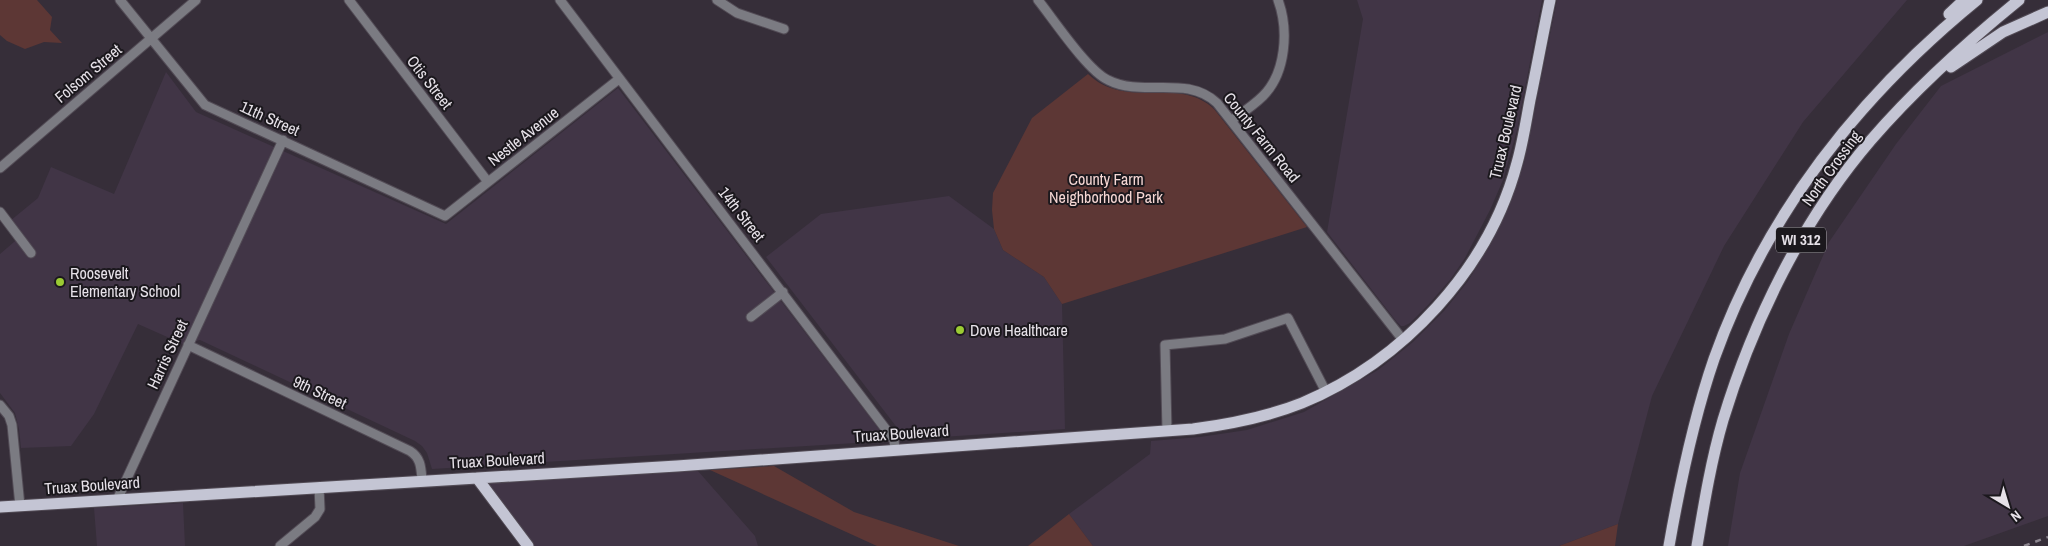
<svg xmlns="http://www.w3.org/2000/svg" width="2048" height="546" viewBox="0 0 2048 546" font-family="'Archivo Narrow',sans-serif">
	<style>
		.built { fill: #413546 }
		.green { fill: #5d3735 }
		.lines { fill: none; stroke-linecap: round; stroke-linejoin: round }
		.minor-casing { stroke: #524b55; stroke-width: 11 }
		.major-casing { stroke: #524b55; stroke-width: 13 }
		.minor { stroke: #7b7b82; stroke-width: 9 }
		.major { stroke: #c4c5d4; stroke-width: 11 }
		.rail { stroke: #8c868f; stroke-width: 2.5; stroke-dasharray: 6 6; stroke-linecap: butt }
		.poi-dot { fill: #9bcb33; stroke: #1b181d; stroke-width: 2 }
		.labels { text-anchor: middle; stroke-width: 4; stroke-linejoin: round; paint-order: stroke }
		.shield { fill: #1b181d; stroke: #a9a5ab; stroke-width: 1 }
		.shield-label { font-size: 15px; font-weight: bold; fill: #e6e1e8 }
		.street-label { font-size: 16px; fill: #e6e1e8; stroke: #1b181d }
		.park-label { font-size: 16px; fill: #f6d7d4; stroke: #1b181d }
		.poi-label { font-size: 16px; fill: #e6e1e8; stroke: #1b181d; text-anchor: start }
	</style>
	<rect width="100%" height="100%" fill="#362e39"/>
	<path class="built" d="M1357,0H1542L1517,130L1503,180L1490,210L1465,258L1450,280L1429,304L1410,323L1404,326H1401L1396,321L1327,232L1363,19Z
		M1557,0H1907L1803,122L1724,246L1652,396L1618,524L1559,546H1093L1069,514L1150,454L1151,441L1200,437L1247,430L1304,412L1378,370L1413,342L1444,311L1468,281L1492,242L1509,207L1524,163Z
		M2048,32V516L1964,546H1728L1740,473L1789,334L1829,242L1896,144L1941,86Z
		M166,72L196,112L446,224L618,88L888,441L432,469L427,453L422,446L415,441L200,340L183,344L138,324L94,414L71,446L21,448L19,429L15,413L0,393V254L21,236L10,221L38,198L51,167L114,194Z
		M949,196L994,229L1003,250L1044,277L1062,304L1065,429L911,439L905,438L766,257L821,214Z
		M698,471L755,536L758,546H534L487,482Z
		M183,503L185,546H97L94,508Z"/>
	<path class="green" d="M0,0H37L52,17L50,30L62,43L44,42L25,49L7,41L0,35Z
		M1088,74C1127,111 1177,75 1214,109L1307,227L1062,304L1044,277L1003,250L994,229L992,210L993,193L1032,118Z
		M774,466L854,512L959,546H877L710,470Z
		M1069,514L1093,546H1028Z
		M1618,524L1615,546H1559Z"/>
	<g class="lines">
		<g class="minor-casing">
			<path id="minor" d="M120,0L205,105L445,216L619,79
				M349,0L488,182
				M560,0L894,440L895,449
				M717,0L737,13L784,29
				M1038,0C1054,20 1087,70 1108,80C1143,98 1186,74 1217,103L1403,340
				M1232,120C1242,113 1254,105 1263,96C1286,73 1289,30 1278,0
				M0,168L196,0
				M0,212L31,253
				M751,317L783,292
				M188,345L410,451C421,458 421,468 422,480
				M0,405L9,416L12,425L20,506
				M1167,431L1165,345L1225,339L1288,318L1326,392
				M117,500L283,140
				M280,546L315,517L320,509L319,487"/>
		</g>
		<g class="major-casing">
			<path id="major" d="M1949,14L1964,0
				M1951,67L2003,32L2048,12
				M477,478L528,546
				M0,507L677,466L1193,429C1231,424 1267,417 1302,403C1403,361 1489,269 1517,163C1523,142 1526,121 1530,100C1537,67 1543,33 1550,0
				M1669,546C1680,483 1693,420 1714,359C1766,213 1858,97 1977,0
				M1697,546C1704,504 1711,461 1723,420C1753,321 1803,219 1871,140C1916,88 1966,43 2019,0"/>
		</g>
		<use href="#minor" class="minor"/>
		<use href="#major" class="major"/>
		<path class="rail" d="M2024,546L2048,537"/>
	</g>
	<g class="poi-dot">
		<circle cx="60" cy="282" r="5"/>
		<circle cx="960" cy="330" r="5"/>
	</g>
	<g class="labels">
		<rect class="shield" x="1776" y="227.5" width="50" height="25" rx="4"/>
		<g class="shield-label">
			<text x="1801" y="245">WI 312</text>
		</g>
		<g class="street-label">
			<text transform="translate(88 73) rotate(-40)" y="6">Folsom Street</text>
			<text transform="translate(430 82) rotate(52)" y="6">Otis Street</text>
			<text transform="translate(270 118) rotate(24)" y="6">11th Street</text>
			<text transform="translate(1505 132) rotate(-77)" y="6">Truax Boulevard</text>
			<text transform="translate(523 136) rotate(-38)" y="6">Nestle Avenue</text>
			<text transform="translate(1262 137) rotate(51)" y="6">County Farm Road</text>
			<text transform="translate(1831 168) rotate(-54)" y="6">North Crossing</text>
			<text transform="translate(742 214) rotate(52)" y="6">14th Street</text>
			<text transform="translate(167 354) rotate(-65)" y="6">Harris Street</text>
			<text transform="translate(320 392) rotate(25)" y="6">9th Street</text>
			<text transform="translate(901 433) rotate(-4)" y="6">Truax Boulevard</text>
			<text transform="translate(497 460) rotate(-3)" y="6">Truax Boulevard</text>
			<text transform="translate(92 485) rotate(-4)" y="6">Truax Boulevard</text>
		</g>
		<g class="park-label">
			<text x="1106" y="185">County Farm<tspan x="1106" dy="18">Neighborhood Park</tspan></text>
		</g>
		<g class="poi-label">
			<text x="70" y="279">Roosevelt<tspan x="70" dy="18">Elementary School</tspan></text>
			<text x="970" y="336">Dove Healthcare</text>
		</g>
	</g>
	<g transform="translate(2008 506) rotate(142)" stroke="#1b181d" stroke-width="4" paint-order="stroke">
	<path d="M0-4L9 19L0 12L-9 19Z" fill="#e6e1e8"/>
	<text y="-8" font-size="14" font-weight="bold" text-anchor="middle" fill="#e6e1e8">N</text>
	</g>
</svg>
